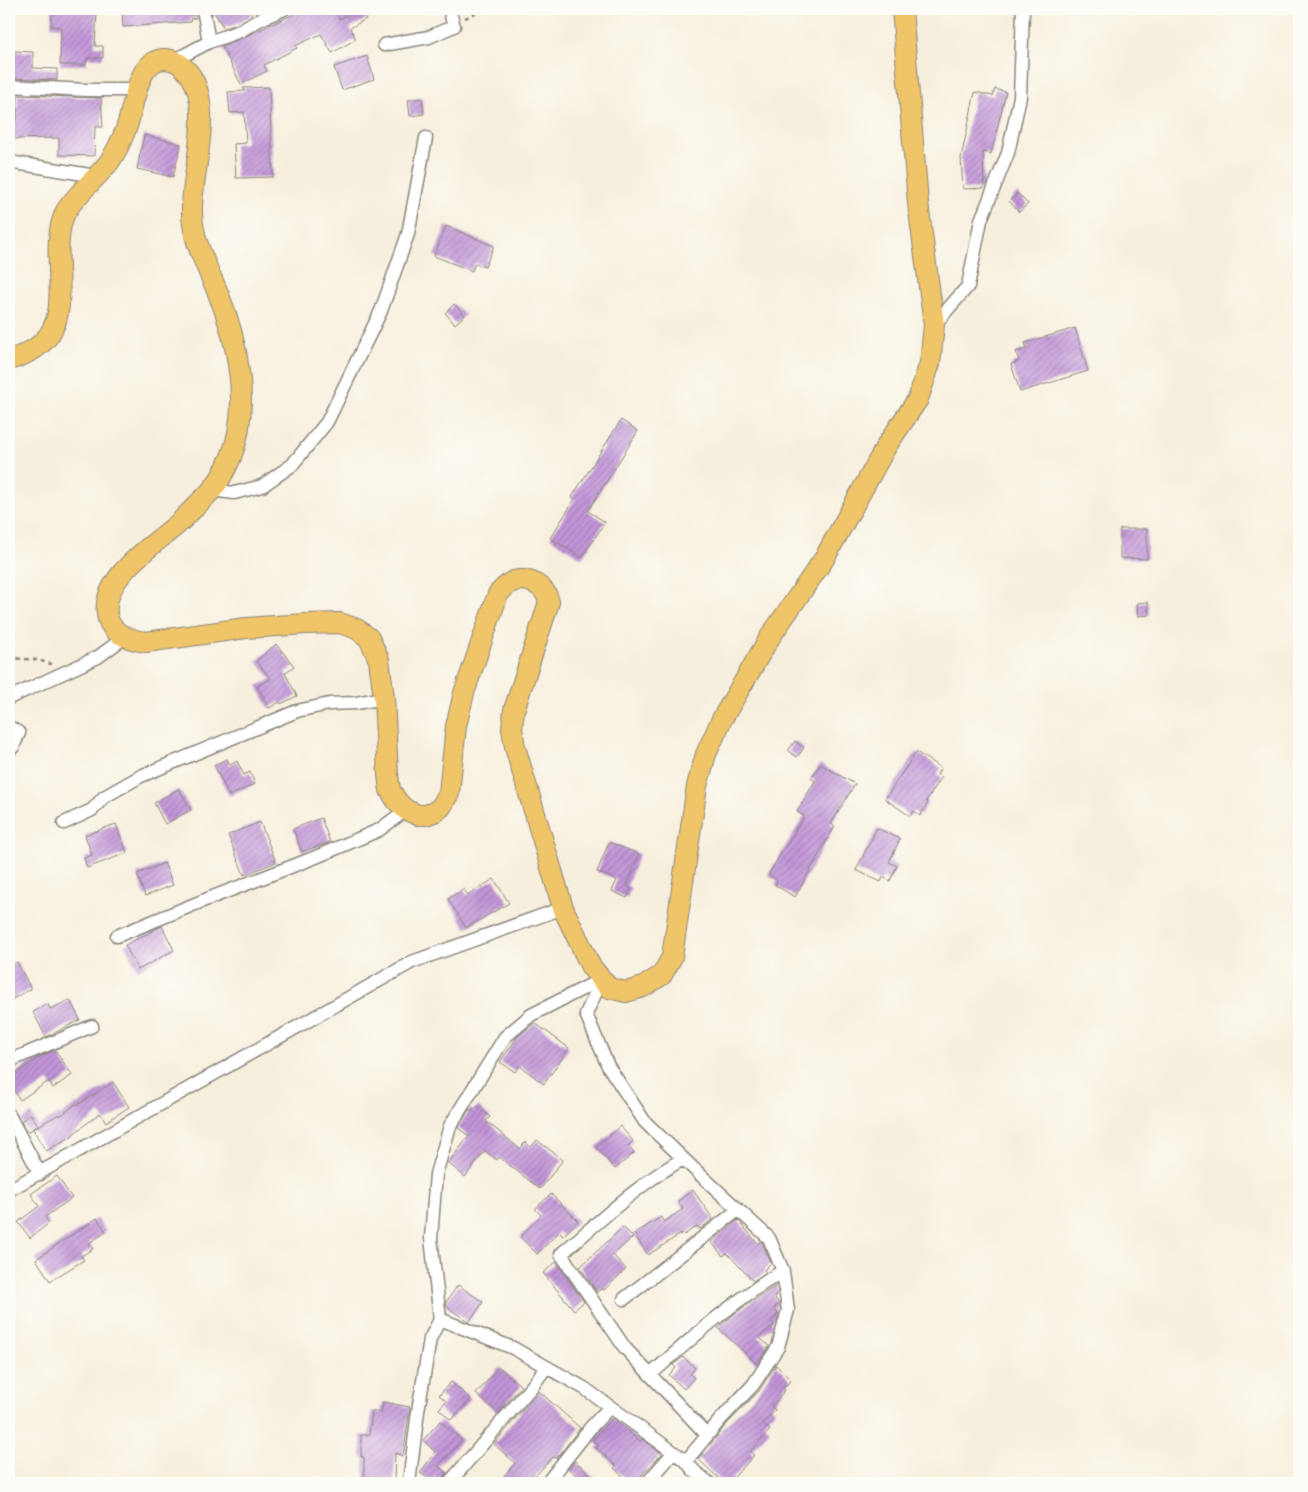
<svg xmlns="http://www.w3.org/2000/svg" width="1308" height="1492" viewBox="0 0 1308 1492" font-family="'EB Garamond',serif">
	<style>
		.building { fill: url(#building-hatch) }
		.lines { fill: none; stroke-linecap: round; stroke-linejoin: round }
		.minor-casing { stroke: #8a867c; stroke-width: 15 }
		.primary-casing { stroke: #8a867c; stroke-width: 22 }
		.path { stroke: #8a867c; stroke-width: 2.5; stroke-dasharray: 4 4; stroke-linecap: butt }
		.minor { stroke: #fff; stroke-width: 12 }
		.primary { stroke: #f0c469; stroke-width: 20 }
	</style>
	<defs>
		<pattern id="building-hatch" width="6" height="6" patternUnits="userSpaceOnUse" patternTransform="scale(1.25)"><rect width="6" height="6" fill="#c396d9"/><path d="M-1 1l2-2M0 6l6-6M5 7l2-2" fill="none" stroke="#9e7aaf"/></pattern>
	</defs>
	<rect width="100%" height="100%" fill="#fdfcf7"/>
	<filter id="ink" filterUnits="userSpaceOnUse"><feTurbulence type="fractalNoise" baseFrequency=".02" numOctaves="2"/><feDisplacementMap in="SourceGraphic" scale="10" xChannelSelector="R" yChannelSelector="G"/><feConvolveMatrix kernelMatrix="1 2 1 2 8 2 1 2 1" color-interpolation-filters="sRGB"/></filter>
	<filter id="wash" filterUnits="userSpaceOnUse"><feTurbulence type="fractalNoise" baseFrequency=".0096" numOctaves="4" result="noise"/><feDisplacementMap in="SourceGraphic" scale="20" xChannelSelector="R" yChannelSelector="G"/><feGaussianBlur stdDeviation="1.12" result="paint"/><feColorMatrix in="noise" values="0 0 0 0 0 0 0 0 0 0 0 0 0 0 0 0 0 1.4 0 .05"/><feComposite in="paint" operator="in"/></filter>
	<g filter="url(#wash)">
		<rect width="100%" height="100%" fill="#f7efdd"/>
		<g id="blocks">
			<path class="building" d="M52,9H86V10L97,11L95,46H103V58H87L86,65H60L61,27L51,26Z
				M122,9H195L196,18L190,19L191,22L123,27Z
				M211,9H249L252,15L237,24L224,28L212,9V15Z
				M305,9H334L339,19L360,9L366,19L350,28L356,39L332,53L321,34L295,46L297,48L264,65L267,71L241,84L222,47Z
				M14,51L33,52V68L57,69V80L13,78Z
				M367,56L374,79L342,90L334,67Z
				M269,87L273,177L236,178L234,144L246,143L244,112L230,113L228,92L245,91L243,88Z
				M995,89L1006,92L991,154L983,152L984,188L963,189L961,158L975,92L993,96Z
				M18,95L101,98L103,127H95L94,156L59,155V138L9,139V121H17Z
				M422,98L424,114L410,116L408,100Z
				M144,135L181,144L173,177L137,169Z
				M1017,193L1028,204L1019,212L1009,201Z
				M446,226L494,246L485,267L475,263L472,271L434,256Z
				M454,304L465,315L455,324L445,313Z
				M1075,328L1088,371L1020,392L1011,364L1019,361L1016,352L1027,349L1025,343Z
				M621,420L638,431L588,511L605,522L582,558L550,538L575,499L572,497Z
				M1120,529H1147V559L1120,558Z
				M1148,602L1149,615L1138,616L1137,603Z
				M276,644L294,666L285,673L297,696L281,704L280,702L269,708L257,686L271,679L256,661Z
				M795,741L804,748L797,757L788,751Z
				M916,752L941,768L937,774L942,777L926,801L928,803L920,816L914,811L910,816L885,799Z
				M227,759L230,765L237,761L244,775L250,772L255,784L229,796L214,765Z
				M820,764L855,784L831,824L835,826L795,897L775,885L777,880L768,875L804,816L797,812L815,781L811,778Z
				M179,789L191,810L165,824L154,803Z
				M321,818L330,842L302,852L293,829Z
				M260,822L276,862L244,875L228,835Z
				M116,824L127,853L87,868L84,858L92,855L85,835Z
				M877,828L900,839L889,862L897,866L890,881L883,877L881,882L856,870Z
				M609,842L639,854L627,886L631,888L627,898L612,891L617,880L597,872Z
				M164,863L173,885L145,896L137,874Z
				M494,879L509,903L466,928L448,899L464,889L467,895Z
				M162,926L174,950L138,970L125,945Z
				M17,962L31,989L9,1001V967Z
				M70,1000L80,1020L46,1037L33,1012L48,1004L50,1009Z
				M535,1023L569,1048L544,1084L520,1066L515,1072L500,1062L518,1036Z
				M55,1050L72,1075L53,1088L49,1081L20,1100L9,1083V1078L40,1057Z
				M113,1082L129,1107L106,1122L100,1113L72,1135V1136L46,1151L33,1129L59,1114L60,1116L76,1104L77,1105Z
				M478,1106L490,1117L486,1121L520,1149L525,1142L531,1147L537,1140L563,1160L540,1189L499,1157L497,1160L485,1151L465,1177L448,1163L469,1136L458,1128L470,1109L473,1111Z
				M31,1114L38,1125L28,1132L21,1121Z
				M620,1126L633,1141L628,1146L634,1153L615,1169L596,1147Z
				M57,1176L72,1198L45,1217L49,1223L30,1238L18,1222L39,1206L31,1194Z
				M693,1190L713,1219L700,1229L697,1226L684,1235L682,1233L648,1255L634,1234L661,1217L664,1222L683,1209L678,1201Z
				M551,1194L578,1221L563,1236L559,1232L537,1254L520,1237L541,1215L535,1209Z
				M97,1218L106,1232L89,1243L93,1249L81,1256L84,1260L50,1281L36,1259Z
				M738,1220L758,1244L761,1241L762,1243L771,1263L764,1270L766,1272L753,1281L727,1253L723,1256L711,1242Z
				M623,1227L633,1237L613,1255L626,1269L604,1290L602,1288L597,1292L580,1267Z
				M556,1262L584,1302L574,1310L543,1273Z
				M458,1285L483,1302L469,1322L447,1307L446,1302Z
				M777,1285L778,1293L774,1296L779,1304L774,1308L778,1314L771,1322L774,1325L759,1337L769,1346L757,1364L718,1328L735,1313Z
				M683,1357L695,1368L690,1374L694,1378L684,1389L669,1375L676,1368L673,1365Z
				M776,1365L791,1380L783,1388L785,1390L771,1406L775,1410L763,1424L770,1430L750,1452L754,1455L729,1483H724L698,1459L726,1425L759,1391Z
				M499,1367L521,1386L498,1413L476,1394Z
				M451,1382L471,1399L451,1420L439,1409L446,1401L439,1395Z
				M539,1391L580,1428L557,1458L553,1457L535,1476L540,1480L539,1483H498L515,1463L494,1444Z
				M383,1402L410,1407L403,1456L395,1453L394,1483H364V1457H361V1435H369L372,1411L381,1413Z
				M612,1418L640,1441L642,1439L662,1454L634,1483H630L614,1468L616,1466L596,1448L599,1446L593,1440Z
				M440,1421L462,1440L438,1466L447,1473L440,1482L434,1477L431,1480L420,1473L435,1452L423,1440Z
				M575,1461L600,1483H585L569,1469Z"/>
		</g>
	</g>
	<g filter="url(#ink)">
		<use href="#blocks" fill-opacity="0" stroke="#8a867c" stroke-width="1"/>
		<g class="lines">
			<g class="minor-casing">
				<path id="minor" d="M209,42L240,31L261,19L284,9
					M384,45L429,37L454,26L449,9
					M173,61L209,42L203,9
					M9,86L86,90H136
					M9,162L96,176
					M934,325L968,286L981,220L1008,153L1020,97L1023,9
					M212,490L234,493L262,486L292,465L327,422L381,311L408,234L426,138
					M9,698L98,657L125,637
					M9,727L19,733L13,747L9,750
					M64,823L92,810L104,797L141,776L297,711L329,704L356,703L384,698
					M117,936L205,900L316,857L379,830L406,810
					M602,979L586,1014L608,1066L645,1122L693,1168L769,1238L783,1271L788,1310L778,1347L753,1385L720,1420L686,1461
					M9,1061L92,1026
					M9,1115L40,1174
					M683,1159C638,1184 600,1221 561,1254L625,1348L707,1435
					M9,1190L412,962L563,908
					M624,1299L738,1210
					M440,1319L513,1348L584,1388L686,1461L694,1471L709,1483
					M650,1375C692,1338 734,1300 783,1271
					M409,1483L418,1411L430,1339L440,1319L431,1238L436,1174L450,1126L505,1037L531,1015L602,979
					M449,1483L534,1384L546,1367
					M547,1483L591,1427L610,1407
					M647,1483L673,1453"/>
			</g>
			<g class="primary-casing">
				<path id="primary" d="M9,360C19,357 29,353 37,347C79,317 46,255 65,213C73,197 98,177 110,161C116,152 122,139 126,129C134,109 136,60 164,59C173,59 181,64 186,70C216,101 192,170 192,208C191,239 207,266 218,293C238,341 251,408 231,457C226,469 218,484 209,493C199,503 189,513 179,523C154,545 97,579 108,619C113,635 131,640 146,642L246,628L306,624L340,623L357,629L369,638L379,660L384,698L388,775L390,790L397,801L406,810L418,815H426L434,812L441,807L449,793L456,726L464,693L498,594C503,589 508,583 514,581C530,577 546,587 549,602L514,710L512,729L515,747L563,908L591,967L609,988L626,992L643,987L662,975L672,957L697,786L706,754L722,719L770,637L824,559L887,445L918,399L930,363L934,325L918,203L902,9"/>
			</g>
			<path class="path" d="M465,18L484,9
				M9,658L38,660L51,664"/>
			<use href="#minor" class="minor"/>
			<use href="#primary" class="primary"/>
		</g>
	</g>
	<rect width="1308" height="1492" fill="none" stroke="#fdfcf7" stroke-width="30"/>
</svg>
